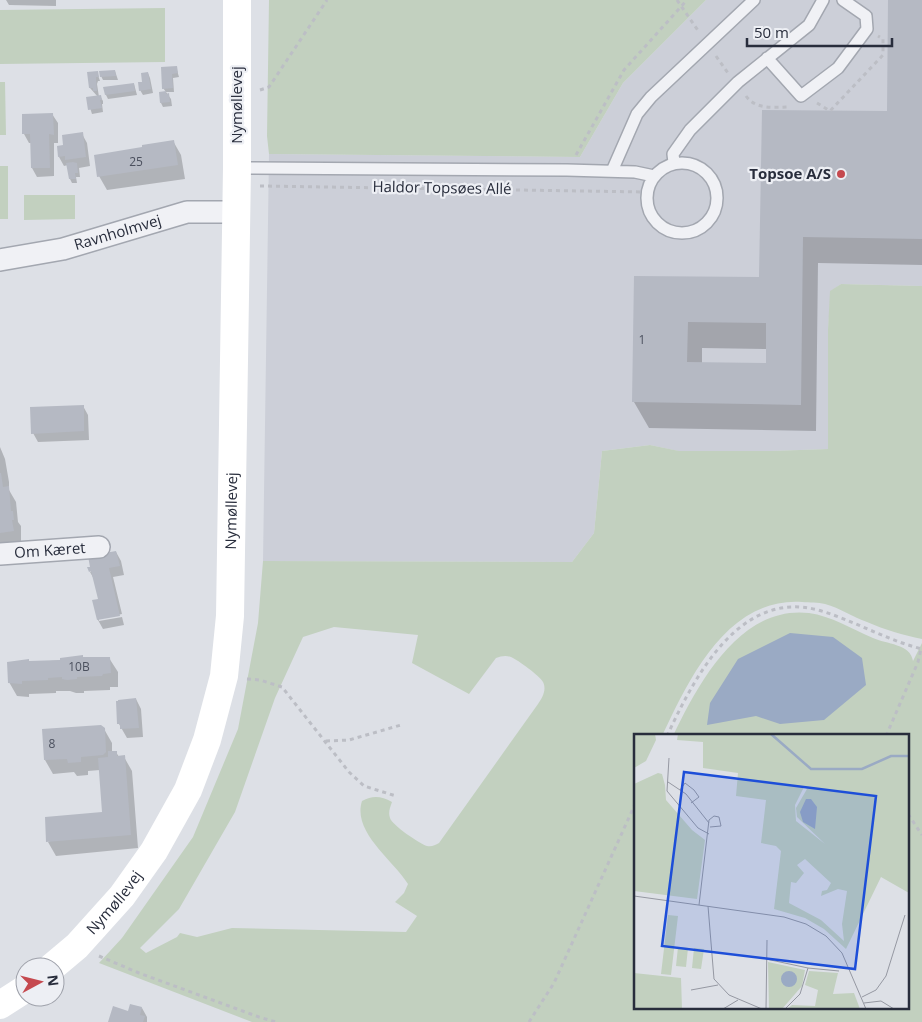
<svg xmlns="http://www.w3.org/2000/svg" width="922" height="1022" viewBox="0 0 922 1022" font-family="'Open Sans',sans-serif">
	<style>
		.built { fill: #cccfd8 }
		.green { fill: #c2d0bf; fill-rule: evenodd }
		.water { fill: #9aaac4 }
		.shadow { fill: #0003; fill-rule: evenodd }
		.building { fill: #b5b9c3; fill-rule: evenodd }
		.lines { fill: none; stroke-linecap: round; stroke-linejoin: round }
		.lane-casing { stroke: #a3a7b0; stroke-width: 14 }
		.street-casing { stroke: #a3a7b0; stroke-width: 24 }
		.path { stroke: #bcbec5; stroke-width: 3; stroke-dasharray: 4 4; stroke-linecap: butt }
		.lane { stroke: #f0f1f5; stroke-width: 11 }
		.street { stroke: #f0f1f5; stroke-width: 21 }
		.secondary { stroke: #fff; stroke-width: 28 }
		.poi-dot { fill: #c5494f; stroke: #edeff4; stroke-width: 2 }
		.labels { text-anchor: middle; stroke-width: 4.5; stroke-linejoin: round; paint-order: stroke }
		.number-label { font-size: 12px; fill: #4b505e }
		.street-label { font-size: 15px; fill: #282d3c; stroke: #edeff4 }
		.poi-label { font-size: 15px; font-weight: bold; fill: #282d3c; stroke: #edeff4; text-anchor: end }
		.inset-river { fill: none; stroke: #9aaac4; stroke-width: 2.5 }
		.inset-road { fill: none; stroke: #9598a2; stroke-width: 1 }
		.view { fill: #1d4ed8; fill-opacity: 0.15; stroke: #1d4ed8; stroke-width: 2.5 }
		.inset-edge { fill: none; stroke: #282d3c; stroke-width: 2.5 }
	</style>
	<rect width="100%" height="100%" fill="#dde0e6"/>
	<path class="built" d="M706,0H922V286L841,284L831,291L828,329V449L771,451H678L650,445L602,451L594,533L572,562L263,561L269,154L580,157L623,83Z"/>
	<path class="green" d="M269,0H706L623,83L580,157L269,154L267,136Z
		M165,8V62L0,64V10Z
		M0,82H5L6,135H0Z
		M0,166H8V219H0Z
		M24,195H75V219L24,220Z
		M841,284L922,286V639C903,635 885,630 867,622C853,617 840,608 825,604C818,602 810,603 802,602C727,597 689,679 662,736H636V1008H908V736H673C698,684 740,605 809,613C831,616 852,629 873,638C886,644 911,644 913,661L922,643V1022H252L99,963L122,938L193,837L238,729L258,623L263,561L572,562L594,533L602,451L650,445L679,451H771L828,449V329L830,291ZM334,627L418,635L412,663L469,694L496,658C501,656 506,655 511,657C518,660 540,676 543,682C547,690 542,698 538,704L439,843C435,845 432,847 427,846C420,844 392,825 390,818C388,812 390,808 392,802C381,796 373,795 362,801C352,832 393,860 408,884L404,893L395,902L417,916L406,932L232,928L197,937L180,933L177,937L146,953L140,948L179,909L235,812L275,698L303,637Z"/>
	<path class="water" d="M790,633L833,637L862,658L866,685L824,720L780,724L756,716L707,725L710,703L738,659Z"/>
	<path class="shadow" d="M6,0H56V6L9,5Z
		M890,0H922V265L818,263L816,431L649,428L634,402L635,277L760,279L888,113ZM702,348L767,349V364H702Z
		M176,67L179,77L173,78L174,92H166L171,99L172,106L163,107L161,103L160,93L166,92L163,88Z
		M115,71L118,80H103L101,76Z
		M97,72L100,81H98L97,84L99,97L100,96L103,101V104H102L103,112L92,114L87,98L98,97L90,88L89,73Z
		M148,73L150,78L153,93L143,95L140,90Z
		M134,84L137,95L108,99L106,95L105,89Z
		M52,114L58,123V143H54V176L37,177L32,168V143H29L24,134Z
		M82,134L87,143L90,166L79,168L80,177H76L77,183H72L70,179L68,165L64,166L59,157L64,146Z
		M173,141L181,155L185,179L107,190L99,176L144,148Z
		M83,406L88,415L89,440L38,442L33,433Z
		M0,447L5,459L9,482V490L16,502L18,522L21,526V545L2,547L0,543Z
		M116,552L121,561L124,575L113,577L122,614L99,619V621L122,617L124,625L103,629L98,620L99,599L94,579L90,572Z
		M109,658L118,672V687H110V690L84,691V693H76L70,691H56V693L29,694V697L17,696L9,682L29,662Z
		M136,699L141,709L143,737L127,738L119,724Z
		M104,729L112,743V752H116L119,757H124L132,771L138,848L56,856L48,842L104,814L100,770L88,771V775L77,776L74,772L53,774L45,760Z
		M142,1008L147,1017V1022H110Z"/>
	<path class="building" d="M888,0H922V239L803,237L801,405L632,402L634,276L759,277L762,110L887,111ZM688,322L766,323V363L687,362Z
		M177,66L178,73L172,74L173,88L162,89L161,67Z
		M115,70L116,76L100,77L99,71Z
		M98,71L99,77H96V79L97,91H93V88H89L87,72Z
		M148,72L151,89L139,91L138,82H142L141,73Z
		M134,83L135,91L105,95L103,87Z
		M166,91V94L169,93L170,102L160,103L159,92Z
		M101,95L102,100H100L102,108L88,110L86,97Z
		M53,113L54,135L49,134L50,168H31L30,134H22V114Z
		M83,132L86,157L65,160V156L58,157L57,146L63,145L62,135Z
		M174,140L178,165L97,177L94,155L142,147V145Z
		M73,162L77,163L78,173H75L76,179H69L66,163Z
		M84,405V431L31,434L30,407Z
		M0,473H1L3,487L9,486L11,511H13L14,520H12L14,531L0,533Z
		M116,551L120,566L109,568L120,616L97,620L92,600L98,599L91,571L89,572L87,567H90L88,556Z
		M83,655V657H110L111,673L103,674L102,676L77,677V679L67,680L62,679V677L48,678V680L22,681V684L8,683L7,662L29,659V661L60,660V658Z
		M136,698L139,728L120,729V724H117L116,701H118V700Z
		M101,725L105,728L106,752L103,755L81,757V762L68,763L67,759L44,760L42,729Z
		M108,751H117V756L125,755L131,835L46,842L45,817L102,812L98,758L108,757Z
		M130,1004L142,1007L140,1015L145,1016L143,1022H108L113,1006L128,1011Z"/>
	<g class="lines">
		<g class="lane-casing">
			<path id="lane" d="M767,58L801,96L838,68L867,29L866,16L843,0
				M674,163L673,154L690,130L738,82L809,25L823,0
				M647 198a35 35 0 1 1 70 0a35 35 0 1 1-70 0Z
				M237,168L567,170L635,172L654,176
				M612,171L637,114L651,97L754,0"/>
		</g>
		<g class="street-casing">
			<g id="street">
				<path id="s1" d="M0,260L63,249L187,212H236"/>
				<path id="s2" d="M0,554L99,547"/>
			</g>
		</g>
		<path class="path" d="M677,0L699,32
			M716,56L728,73
			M260,90L269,87L327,0
			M746,96C756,110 773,107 790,107
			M817,103L830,111L883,55V39L878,36
			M576,155L624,70L687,0
			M260,186L648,192
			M247,679L260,680L282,687L349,772L364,786L396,796
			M667,736C694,678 739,589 818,610C853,620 886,640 922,649
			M886,736L918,662L921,649
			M326,741L349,740L401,725
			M908,814L922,835
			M99,956L139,973L259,1017L276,1022
			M529,1022L554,983L636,802"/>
		<use href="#lane" class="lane"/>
		<use href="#street" class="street"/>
		<g class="secondary">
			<path id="s3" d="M52,967L77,946L122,896L154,851L188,790L207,740L224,676L230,616L237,168V0"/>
			<path d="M0,1005L25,989"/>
		</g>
	</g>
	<circle class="poi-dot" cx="841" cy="174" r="5"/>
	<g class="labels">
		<g class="number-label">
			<text x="136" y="166">25</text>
			<text x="642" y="344">1</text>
			<text x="79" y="671">10B</text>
			<text x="52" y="748">8</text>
		</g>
		<g class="street-label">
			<text transform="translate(237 105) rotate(-90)" y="5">Nymøllevej</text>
			<text transform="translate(442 188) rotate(1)" y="5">Haldor Topsøes Allé</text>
			<text dy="5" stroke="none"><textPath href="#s1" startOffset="121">Ravnholmvej</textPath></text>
			<text dy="5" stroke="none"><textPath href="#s3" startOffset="510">Nymøllevej</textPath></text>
			<text dy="5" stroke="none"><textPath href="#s2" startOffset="50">Om Kæret</textPath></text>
			<text dy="5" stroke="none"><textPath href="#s3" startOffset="90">Nymøllevej</textPath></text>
		</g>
		<g class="poi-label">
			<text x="831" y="179">Topsoe A/S</text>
		</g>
	</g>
	<g transform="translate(634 734)">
		<rect width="275" height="275" fill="#dde0e6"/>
		<path d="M0,0H21L22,6L12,27L0,34ZM44,0H275V159L247,143L212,215L190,195L171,184L140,175L147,117L142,112L127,109L132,66L102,62L104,39L69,34V8L43,6ZM170,53L173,55L162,74L163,83L191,110L162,87L161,71ZM171,125L197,149L193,156L188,157L187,162L204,155L213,157L208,190L210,207L187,186L155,169L157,148L162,149L170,139L163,131ZM24,39L28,40L31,51L32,66L58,96L71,106L63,165L0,157V50ZM34,181L44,182L37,241L27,240ZM44,213L54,214L52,233L42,232ZM60,214L70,215L67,235L58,234ZM134,228L171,236L168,252L148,275H135ZM175,237L204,239L199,260L220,259L226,275H153L158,271L181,272L184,256L171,251ZM0,239L47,244L48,275H0Z" fill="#c2d0bf" fill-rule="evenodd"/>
		<path d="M172,65H177L183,73L181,95L169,88L166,78ZM147 245a8 8 0 1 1 16 0a8 8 0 1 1-16 0Z" fill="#9aaac4"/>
		<path class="inset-river" d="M137,0L177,35H228L257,22H275"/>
		<path class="inset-road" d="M35,24L33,57L64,94L75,100M34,48L52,60L75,89M46,56L51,49L60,56L65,63L57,69M0,162L150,183L172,190L192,202L208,219L232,275M65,171L75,86L80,82L85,83L87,92L76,93M74,172L80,245L95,261L128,275M132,225L174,234L166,260L151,275M174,234L205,237M57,256L84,251M228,263L242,256L252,242L271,181M230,269L247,267L260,275M89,275L104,266M132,275L133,206"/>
		<path class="view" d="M50,38L242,62L221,235L28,212Z"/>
		<rect width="275" height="275" class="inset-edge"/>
	</g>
	<g transform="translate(40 982) rotate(83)"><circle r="24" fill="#edeff4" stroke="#9ea1aa"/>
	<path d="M0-4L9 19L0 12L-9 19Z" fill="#c5494f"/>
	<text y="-8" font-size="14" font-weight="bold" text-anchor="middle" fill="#282d3c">N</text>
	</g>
	<path d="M747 38v8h145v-8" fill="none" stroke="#282d3c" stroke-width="2.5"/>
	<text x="754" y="38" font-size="15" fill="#282d3c" stroke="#edeff4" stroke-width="4" paint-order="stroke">50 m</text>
</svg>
